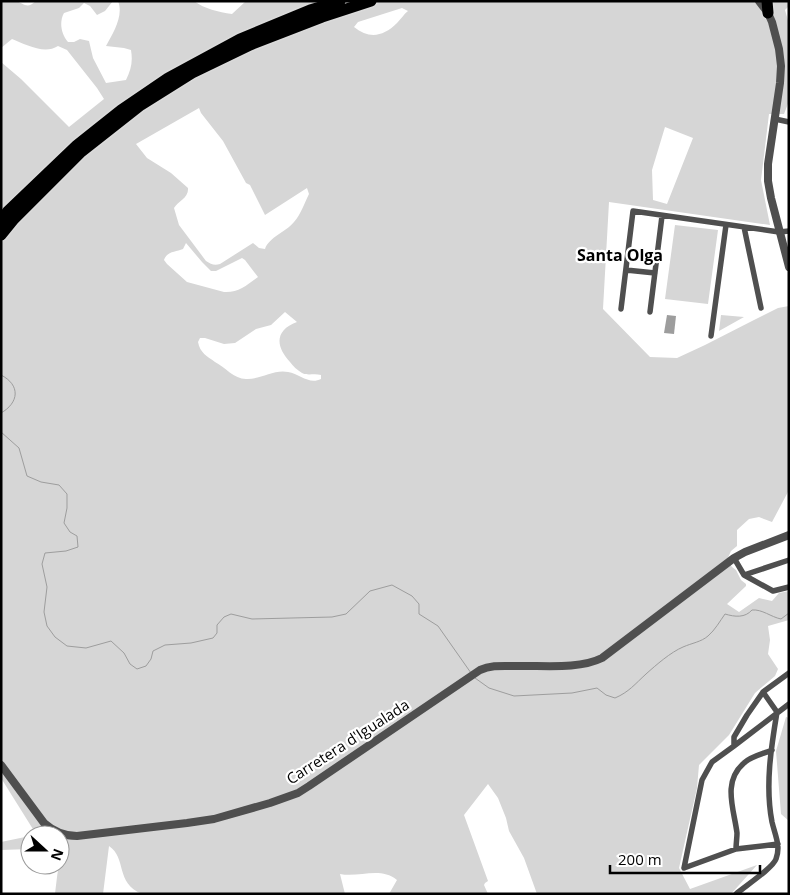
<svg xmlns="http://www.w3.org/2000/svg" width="790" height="895" viewBox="0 0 790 895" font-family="'Open Sans',sans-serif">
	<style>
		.green { fill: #d6d6d6; fill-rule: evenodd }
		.water { fill: #9d9d9d }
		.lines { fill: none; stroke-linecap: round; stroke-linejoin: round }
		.stream { stroke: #9d9d9d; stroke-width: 1 }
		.motorway-casing { stroke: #dbdbdb; stroke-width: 14 }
		.minor { stroke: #4f4f4f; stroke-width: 5.5 }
		.tertiary { stroke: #4f4f4f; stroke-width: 8 }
		.motorway { stroke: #000; stroke-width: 11 }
		.labels { text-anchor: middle; stroke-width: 4.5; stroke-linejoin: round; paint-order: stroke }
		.street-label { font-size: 15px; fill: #000; stroke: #fff }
		.neighbourhood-label { font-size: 16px; font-weight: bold; fill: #000; stroke: #fff }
	</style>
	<rect width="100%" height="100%" fill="#fff"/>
	<path class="green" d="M1,1C6,1 11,0 15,1C25,3 26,10 36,1H113L105,11L97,15L90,6L84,3L79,8L64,13C59,22 61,34 68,42H74L80,39L89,41L93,58L106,83L126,80C131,70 133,62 131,50L124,48L106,46C113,33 124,16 118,1H194C205,9 218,12 232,14L246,1H789V6L785,10L789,24V101L784,114H769L761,180L770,225L609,202L603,309L650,357L677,358L705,345L754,320L778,308L789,306V490L772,522L759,517L749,519L737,530V546L731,551L727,560L732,567L736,570L741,580L746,584V586L727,604L739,612L759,598L772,601L779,593L789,591V620L768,626L770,640L768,654L778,669L775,676L755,693L729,735L699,765L697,788L679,868L690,889L757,865L731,894H537L524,858L509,831L506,818L498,798L488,784L464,815L488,881L485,883L484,885L488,894H389L397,880C380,866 359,878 340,874L345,894H142C115,883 127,858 109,846L103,894H55C57,881 58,856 66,847H60V835H35L36,834L1,778V62L21,79L69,127L104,99L97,88L67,50L58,46C44,55 25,44 12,39L1,48ZM402,8L408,11C404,14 401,19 397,23C383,37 369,39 354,27L358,22ZM199,108L201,113L223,141L246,183L250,185L265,215L307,188L309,194C304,204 301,214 294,222C286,232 269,237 265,249L259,248L253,243L220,264C214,266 211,264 206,261L179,225L174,208C178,201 189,198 188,188L171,173L147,158L136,144ZM665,127L693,138L667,204L653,200L652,170ZM186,243L202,262L211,271H216L242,258L245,260L258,277C247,285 238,293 224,292L187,282L167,264L164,260C167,251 176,252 183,249ZM285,312L297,322C275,330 275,346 290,362C293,366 297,370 302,373C308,376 314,373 321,375V379C309,385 300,374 288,372C274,369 259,380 246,379C234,379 225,367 215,362C207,356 200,353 198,342L200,338H205L224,344L235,343L256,329L271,325Z
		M675,225L718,230L708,304L665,299Z
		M721,315L744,317L719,331Z
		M786,717L789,718V821L781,814L776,751Z
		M30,836V849L1,850V842Z"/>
	<path class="water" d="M667,315L676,316L674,334L664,333Z"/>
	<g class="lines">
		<path class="stream" d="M1,375C21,385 19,403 1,413
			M1,432L19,448L27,476L41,482L59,485L67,494V508L64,523L70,532L77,536L78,547L66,551L45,553L42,564L47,587L44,612L47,626L55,637L67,646L86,648L111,641L124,653L130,664L137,669L146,666L151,659L153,651L165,645L191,643L213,638L217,633V625L224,617L231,614L252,619L332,617L346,614L370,591L392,585L412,596L419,604V614L438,626L471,673
			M475,678L489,688L514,696L572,693L597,688L606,695L615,698C629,692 635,684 646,674C656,665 671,652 683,647C692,643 701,642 708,636C715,630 720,621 725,614C735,617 745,618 752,610C762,609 771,617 781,619L789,613"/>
		<g class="motorway-casing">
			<path id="motorway" d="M767,1L768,13
				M1,220L8,211L77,145L121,110L168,78L240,39L310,10L340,1
				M1,235L14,219L80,153L141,105L192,73L250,45L322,17L371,1"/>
		</g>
		<path class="minor" d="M775,119L789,122
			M744,227L761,308
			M626,270L655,273
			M621,309L633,211L779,232L789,231
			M650,312L662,216
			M711,336L726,225
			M734,558L744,575L773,591L789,587
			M744,575L789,560
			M734,746V737L747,715L763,692L789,673
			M736,849C736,844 737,838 737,833C734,809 722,782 744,763C751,756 763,754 772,750
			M684,868L702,780L712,762L734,746L789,704
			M684,868L736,849L778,844
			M736,894C744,887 773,868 776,859C781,846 775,835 772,822C765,786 771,748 777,712L763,692"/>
		<path class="tertiary" d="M759,1L768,13L772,22L779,49L781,66L780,83L768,164V181L771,198L789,267
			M1,765L44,823C54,832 64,836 77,836L187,823L214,819L270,803L298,793L309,786L480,670C491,665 502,666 514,666C541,665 578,670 602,658L734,558L745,552L789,535"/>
		<use href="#motorway" class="motorway"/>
	</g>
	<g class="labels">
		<g class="street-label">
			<text transform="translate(348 742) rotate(-33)" y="5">Carretera d'Igualada</text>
		</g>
		<g class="neighbourhood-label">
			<text x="620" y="261">Santa Olga</text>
		</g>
	</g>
	<rect width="790" height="895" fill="none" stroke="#000000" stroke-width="5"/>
	<g transform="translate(45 850) rotate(111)"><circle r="24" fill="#ffffff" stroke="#999999"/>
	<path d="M0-4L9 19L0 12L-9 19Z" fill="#000000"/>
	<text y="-8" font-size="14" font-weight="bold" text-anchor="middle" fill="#000000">N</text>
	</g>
	<path d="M610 865v8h150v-8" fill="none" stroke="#000000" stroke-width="2.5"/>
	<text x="618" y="865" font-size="15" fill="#000000" stroke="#ffffff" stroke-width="4" paint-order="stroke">200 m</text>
</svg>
